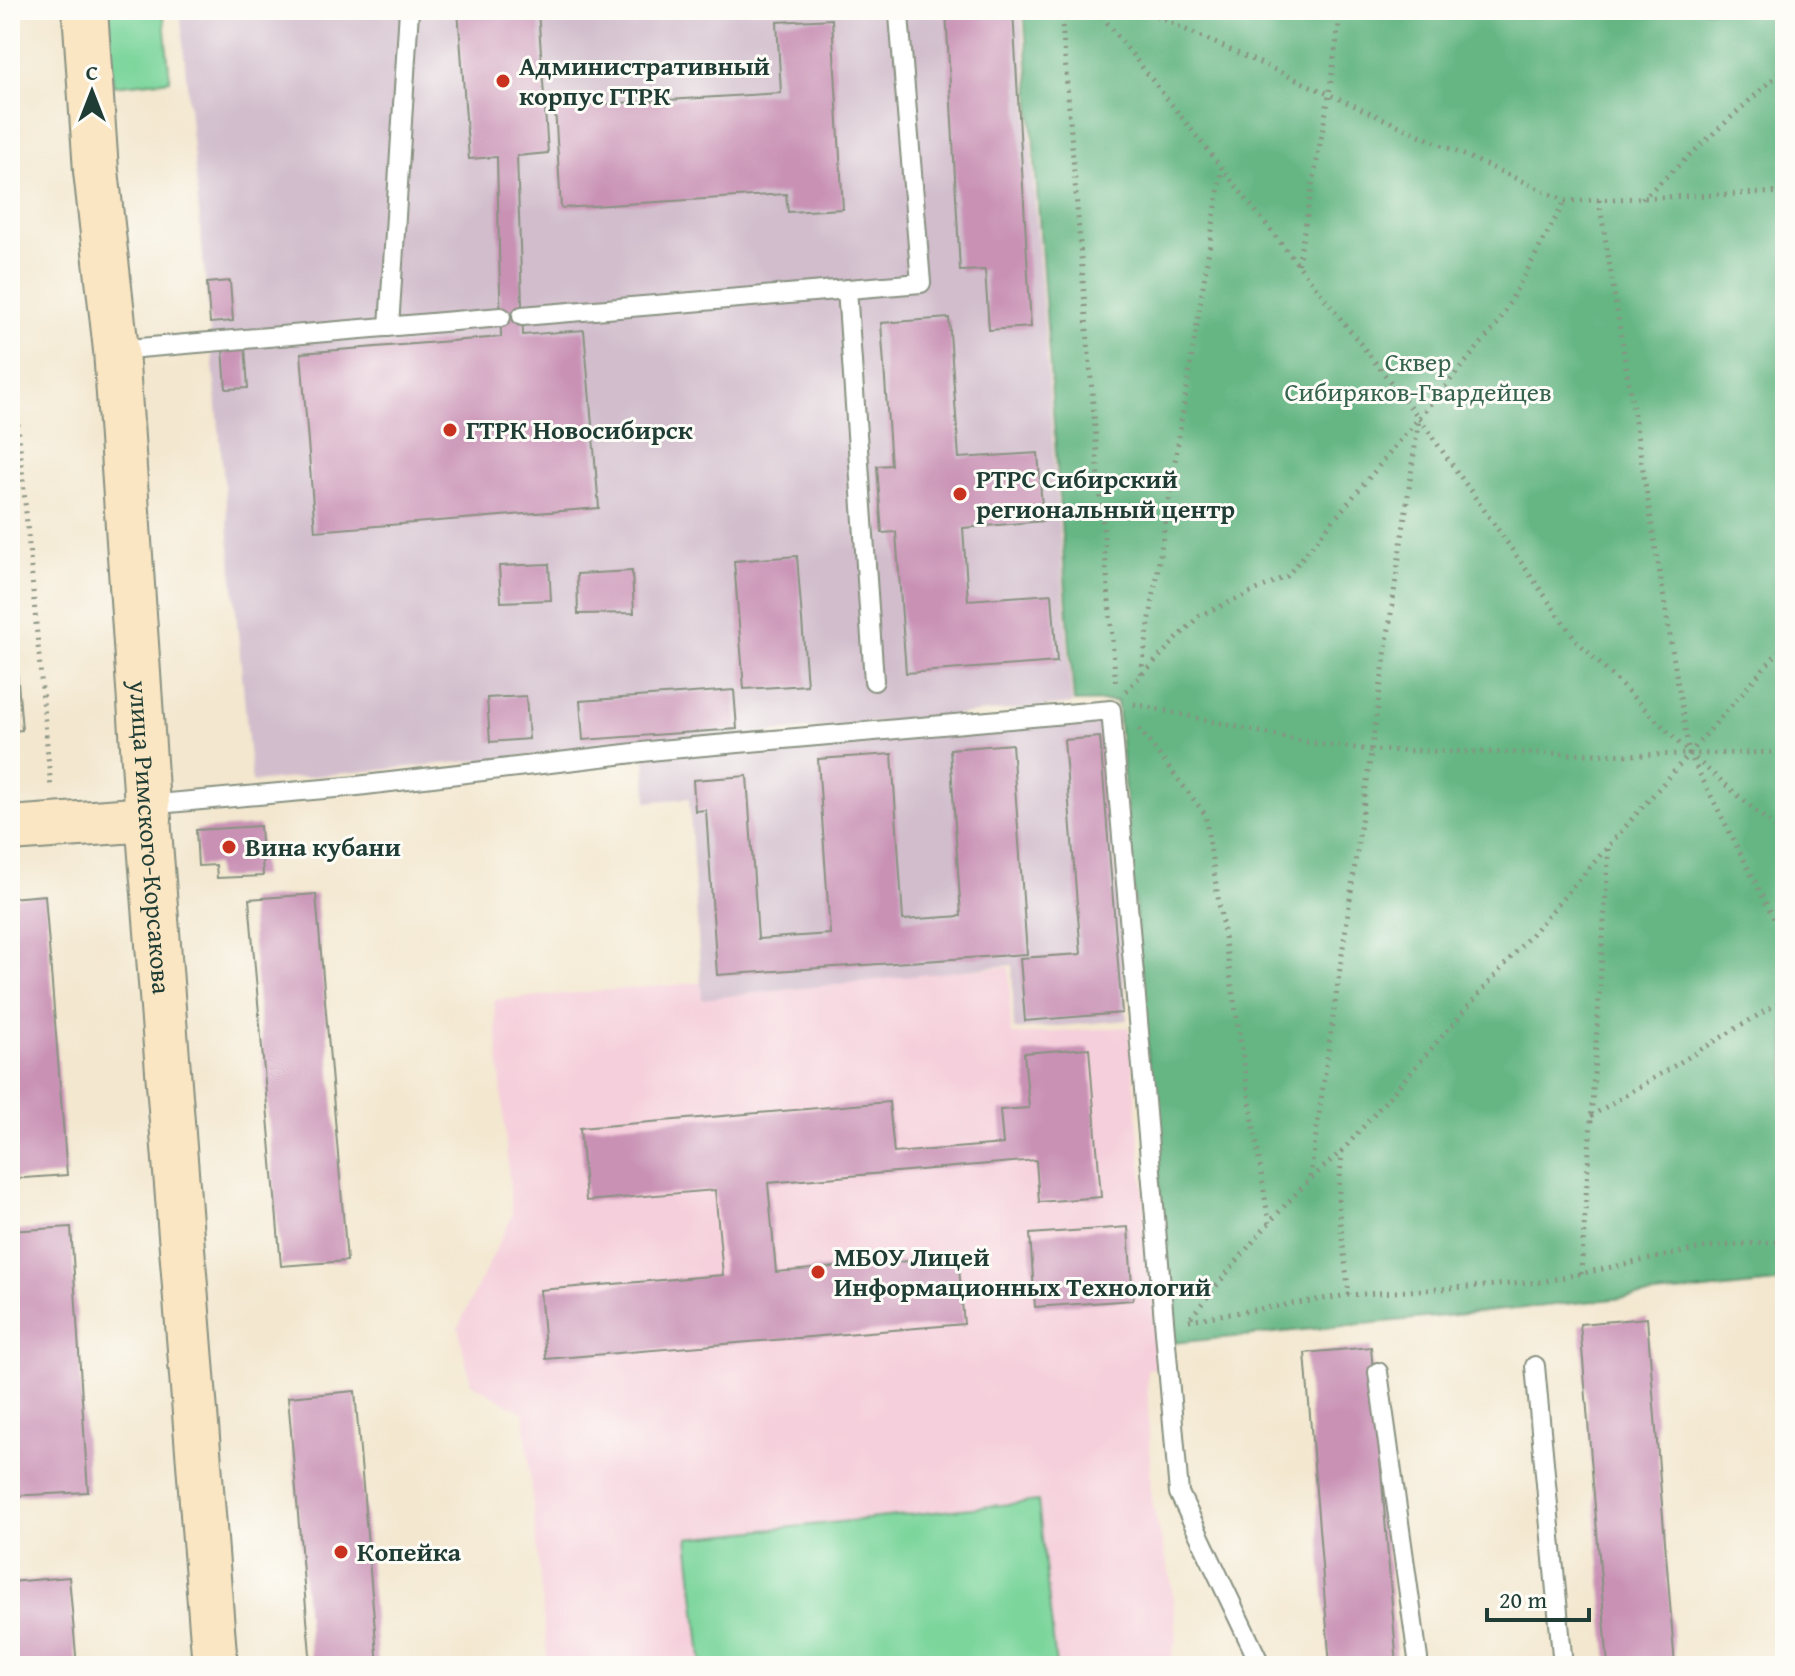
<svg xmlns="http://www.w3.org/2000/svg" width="1795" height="1676" viewBox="0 0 1795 1676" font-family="'Gentium Book Plus',serif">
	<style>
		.built { fill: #f5cfdb }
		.industrial { fill: #d1bdcc }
		.green { fill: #7cd59b; stroke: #4e8968; stroke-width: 2 }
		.forest { fill: #65b683; stroke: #427a5c; stroke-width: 2 }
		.building { fill: #c992b5 }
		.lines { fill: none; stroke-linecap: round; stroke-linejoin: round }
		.lane-casing { stroke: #899282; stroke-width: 22 }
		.secondary-casing { stroke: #899282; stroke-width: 48 }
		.path { stroke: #899282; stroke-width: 5; stroke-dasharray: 2 6; stroke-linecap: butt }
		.lane { stroke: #fff; stroke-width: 18 }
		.secondary { stroke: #fbe6c4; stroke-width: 44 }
		.poi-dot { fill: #c8321e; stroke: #fdfcf7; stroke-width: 3 }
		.labels { text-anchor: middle; stroke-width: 6; stroke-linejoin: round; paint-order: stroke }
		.poi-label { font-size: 26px; font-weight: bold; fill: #1f3d34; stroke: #fdfcf7; text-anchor: start }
		.park-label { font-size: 26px; fill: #36634e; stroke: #fdfcf7 }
		.street-label { font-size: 26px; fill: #1f3d34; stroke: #fdfcf7 }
	</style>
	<rect width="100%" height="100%" fill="#fdfcf7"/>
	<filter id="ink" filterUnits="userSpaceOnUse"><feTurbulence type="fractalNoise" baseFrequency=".0125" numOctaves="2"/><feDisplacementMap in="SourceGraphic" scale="16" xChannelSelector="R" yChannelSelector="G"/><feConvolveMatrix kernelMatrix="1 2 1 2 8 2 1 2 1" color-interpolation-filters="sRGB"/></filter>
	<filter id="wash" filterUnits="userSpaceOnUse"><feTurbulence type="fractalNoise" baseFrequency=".006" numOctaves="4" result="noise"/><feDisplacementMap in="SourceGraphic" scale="32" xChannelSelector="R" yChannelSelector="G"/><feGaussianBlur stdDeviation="1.8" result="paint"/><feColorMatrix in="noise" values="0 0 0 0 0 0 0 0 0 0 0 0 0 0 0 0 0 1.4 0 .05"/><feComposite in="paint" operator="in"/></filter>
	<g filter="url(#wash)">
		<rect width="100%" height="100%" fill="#f3e7cf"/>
		<path class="built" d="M1009,967L1011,1035L1129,1027L1160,1368L1147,1369L1151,1497L1171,1579L1177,1637L1169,1666H548L524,1413L471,1383L458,1327L512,1216L494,1000L732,980L734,989Z"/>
		<path class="industrial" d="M180,10H1021L1072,704L252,782Z
			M1104,720L1127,1020L1014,1030L1012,965L702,999L689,798L647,802L645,755Z"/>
		<path class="green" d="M106,10H163L170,80L113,86Z
			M1038,1501L1056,1666H702L688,1538Z"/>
		<path class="forest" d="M1024,10H1785V1282L1173,1343L1117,701L1074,702Z"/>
		<g id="blocks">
			<path class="building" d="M458,10H538L548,153L517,156L523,335L584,330L599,508L315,531L301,353L501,337L497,157L469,159Z
				M946,10H1013L1031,327L989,330L985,270L960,271Z
				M832,19L843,209L788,212L786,194L561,208L555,107L781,93L777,22Z
				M230,281L233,321L210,323L207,283Z
				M949,318L959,458L1038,453L1043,521L963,528L968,600L1052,594L1057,662L906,673L896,532L882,533L877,466L891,465L881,323Z
				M245,346L248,388L226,389L223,348Z
				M797,556L807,685L744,689L734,561Z
				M549,564L551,600L501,602L499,566Z
				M632,571L634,613L578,614L577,574Z
				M17,670L22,730L10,731V671Z
				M734,690L737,729L583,740L580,701Z
				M526,696L529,739L490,742L487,698Z
				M1100,737L1122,1013L1025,1021L1020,958L1081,954L1064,740Z
				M1012,744L1027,954L717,975L706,810L695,811L693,780L747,776L758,939L830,934L818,759L892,754L903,920L961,916L950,749Z
				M260,826L263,876L217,878L216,865L198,866L196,830Z
				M316,894L347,1261L281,1266L249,899Z
				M45,895L67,1175L10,1179V898Z
				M1089,1048L1101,1197L1039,1202L1036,1160L768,1183L776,1272L958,1257L964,1324L546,1359L540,1290L723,1275L715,1190L586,1201L580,1128L889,1102L894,1153L1003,1144L1000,1110L1029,1108L1024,1053Z
				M71,1227L88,1492L10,1496V1231Z
				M1128,1227L1133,1300L1035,1307L1030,1234Z
				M1647,1318L1675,1666H1608L1580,1324Z
				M1371,1347L1397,1666H1330L1305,1353Z
				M355,1391L378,1666H311L288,1397Z
				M69,1577L77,1666H10V1582Z"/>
		</g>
	</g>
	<g filter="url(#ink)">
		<use href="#blocks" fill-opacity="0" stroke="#899282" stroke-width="2"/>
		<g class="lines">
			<g class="lane-casing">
				<path id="lane" d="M847,289L874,681
					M522,316L921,283L899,15
					M389,327L409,10
					M116,350L501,317
					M147,805L357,786L659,750L1111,710L1179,1493L1261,1666
					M1535,1366L1563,1666
					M1378,1372L1419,1666"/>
			</g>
			<g class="secondary-casing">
				<g id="secondary">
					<path id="s1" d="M85,10L96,171L116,350L147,805L215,1666"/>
					<path d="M10,829L149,819"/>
				</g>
			</g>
			<path class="path" d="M1061,10L1116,687
				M1097,10L1419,418L1576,640L1689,753L1785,836
				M1142,10L1566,201L1785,192
				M1642,199L1785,68
				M1599,200L1689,753L1785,940
				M1298,264L1329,95L1341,10
				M10,336L51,789
				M1141,674L1222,168
				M1126,691L1199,616L1287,576L1499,322L1565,201
				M1134,704L1305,742L1372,750L1643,755L1785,752
				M1139,729L1205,814L1269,1223
				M1591,1116L1785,999
				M1342,1151L1338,1204L1349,1295
				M1310,1177L1419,419
				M1581,1274L1609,845
				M1191,1317C1238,1260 1284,1199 1342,1151L1785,644
				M1189,1320L1349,1295L1541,1282L1707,1247L1785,1241"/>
			<use href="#lane" class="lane"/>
			<use href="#secondary" class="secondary"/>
		</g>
	</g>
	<g class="poi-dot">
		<circle cx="503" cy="81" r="8"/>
		<circle cx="450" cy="430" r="8"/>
		<circle cx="960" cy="494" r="8"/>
		<circle cx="229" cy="847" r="8"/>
		<circle cx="818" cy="1272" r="8"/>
		<circle cx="341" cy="1552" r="8"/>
	</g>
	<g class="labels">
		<g class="poi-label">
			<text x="519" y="75">Административный<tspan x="519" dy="30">корпус ГТРК</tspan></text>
			<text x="466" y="439">ГТРК Новосибирск</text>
			<text x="976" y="488">РТРС Сибирский<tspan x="976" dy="30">региональный центр</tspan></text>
			<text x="245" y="856">Вина кубани</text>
			<text x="834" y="1266">МБОУ Лицей<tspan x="834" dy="30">Информационных Технологий</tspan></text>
			<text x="357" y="1561">Копейка</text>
		</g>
		<g class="park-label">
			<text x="1418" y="371">Сквер<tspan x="1418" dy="30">Сибиряков-Гвардейцев</tspan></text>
		</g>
		<g class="street-label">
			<text dy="9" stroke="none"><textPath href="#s1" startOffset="830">улица Римского-Корсакова</textPath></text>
		</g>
	</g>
	<rect width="1795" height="1676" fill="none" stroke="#fdfcf7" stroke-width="40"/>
	<g transform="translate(92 92)" stroke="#fdfcf7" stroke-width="6" paint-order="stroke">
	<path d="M0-6L14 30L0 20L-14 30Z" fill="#1f3d34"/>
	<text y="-12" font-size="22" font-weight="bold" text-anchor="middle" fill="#1f3d34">С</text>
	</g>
	<path d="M1487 1608v12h102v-12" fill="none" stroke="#1f3d34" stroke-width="4"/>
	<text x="1499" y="1608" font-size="24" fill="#1f3d34" stroke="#fdfcf7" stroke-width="6" paint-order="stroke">20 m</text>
</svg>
